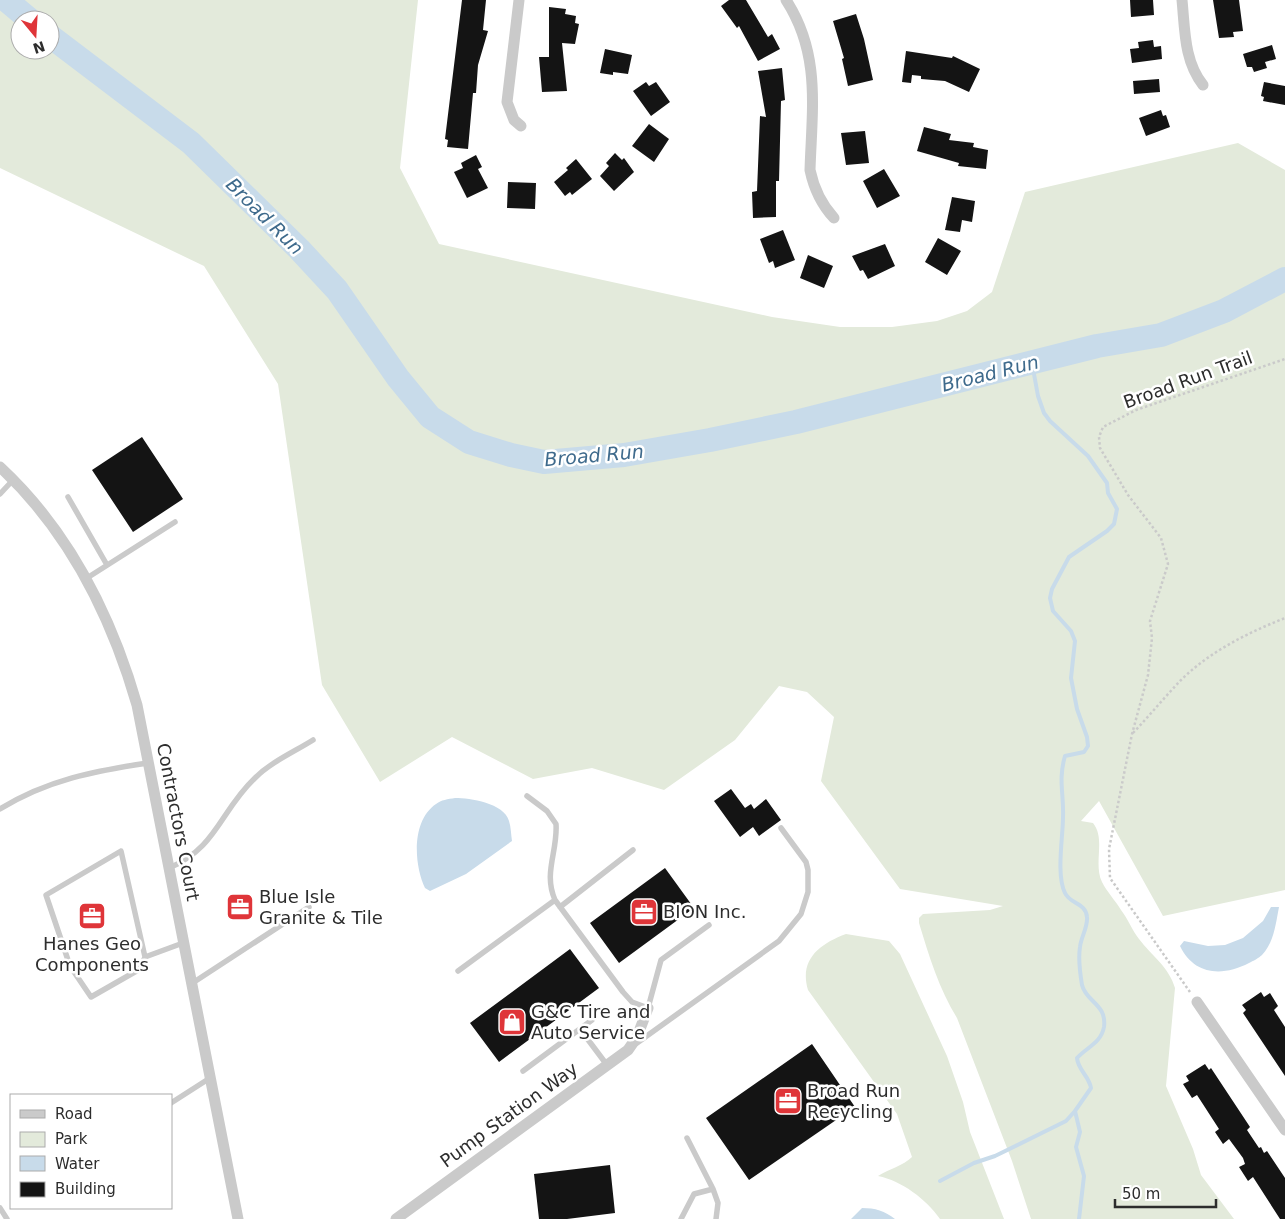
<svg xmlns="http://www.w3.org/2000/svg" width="1285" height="1219" viewBox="0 0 1285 1219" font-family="'DejaVu Sans',sans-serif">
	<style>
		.green { fill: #e3eadb; fill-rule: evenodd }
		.water { fill: #c8dbea }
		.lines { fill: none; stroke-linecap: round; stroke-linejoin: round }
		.stream { stroke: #c8dbea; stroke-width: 4 }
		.river { stroke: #c8dbea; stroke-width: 24 }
		.building { fill: #141414 }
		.path { stroke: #cacaca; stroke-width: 2.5; stroke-dasharray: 2.5 2.5; stroke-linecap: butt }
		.service { stroke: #cacaca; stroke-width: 5.5 }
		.minor { stroke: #cacaca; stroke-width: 11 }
		.labels { text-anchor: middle; stroke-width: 5; stroke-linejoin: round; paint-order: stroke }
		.street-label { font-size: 18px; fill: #2d2d2d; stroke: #fff }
		.poi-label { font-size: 18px; fill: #2d2d2d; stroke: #fff; text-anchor: start }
		.water-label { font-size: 19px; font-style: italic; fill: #3e6a8c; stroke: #fff }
	</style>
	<rect width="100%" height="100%" fill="#fff"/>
	<path class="green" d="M0,0H418L400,168L439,244L772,317L840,327H892L937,321L967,311L992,292L1025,192L1238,143L1285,170V890L1163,916L1099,801L1081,821L1093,823C1106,839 1093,863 1102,882C1107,892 1115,900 1121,910C1128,919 1132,930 1139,939C1152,956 1169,967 1175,988L1166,1086L1193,1149L1201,1175L1234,1219H1031L1012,1161L957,1018C939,989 929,956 919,923V918L923,914L990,910L1003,906L900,889L821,781L834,717L807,692L779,686L735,740L664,790L592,768L533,779L452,737L380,782L322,685L278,384L204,266L0,168ZM20,20H50V50H20Z
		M846,934L889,941L900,954L947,1056L963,1102L970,1132L1004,1219H940C926,1199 902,1181 878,1176C889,1169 903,1166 912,1157L897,1114L808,990C799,960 819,944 846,934Z"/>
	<path class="water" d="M455,798C470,798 504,803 509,821C511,827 511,835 512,841L466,874L430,891L425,888C414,865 411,821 436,804C441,800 448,799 455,798Z
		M1271,907H1279C1276,922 1274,943 1262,955C1259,958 1253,961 1249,963C1222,977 1194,975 1180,946L1184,941L1208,946L1225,945L1243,938L1263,921Z
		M862,1208C875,1208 885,1211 895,1219H851Z"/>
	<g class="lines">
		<path class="stream" d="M1032,363L1038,396L1044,413L1050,421L1088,456L1107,483L1108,493L1117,509L1114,524L1107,531L1069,557L1052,589L1050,598L1053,611L1071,631L1075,641L1071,678L1077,709L1087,737L1088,746L1084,752L1065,756C1058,780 1064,794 1063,817C1063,837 1056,875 1065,893C1070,904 1086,903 1087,917C1088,927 1081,937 1080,947C1078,959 1080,973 1082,985C1086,1002 1107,1004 1104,1027C1101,1043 1087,1047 1077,1058C1078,1070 1089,1076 1091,1088L1075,1111L1080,1132L1076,1147L1084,1176L1079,1219
			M940,1181L974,1163L995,1156L1066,1121L1075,1111"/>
		<path class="river" d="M6,0L30,20
			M50,36L191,143L299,249L337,290L398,378L430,417L469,442L511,455L544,462L624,455L710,440L796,422L1097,346L1161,335L1224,311L1285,279"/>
	</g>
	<path class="building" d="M462,0H486L483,30L488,31L478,65L476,93H473L468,149L447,147L448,140L445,139Z
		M729,0H746L768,37L772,34L780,49L758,61L739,26L737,28L721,6Z
		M1130,0H1153L1154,15L1131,17Z
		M1213,0H1239L1243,31L1233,32L1234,37L1219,38Z
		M549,7L566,9L565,14L576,16L575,23L579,24L575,44L562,43L567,91L542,92L539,57H549Z
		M856,14L864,39L873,80L848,86L842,59L844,58L833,21Z
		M1153,40L1154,47L1161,46L1162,59L1132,63L1130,49L1139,48L1138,42Z
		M1272,45L1276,59L1265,62L1267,68L1254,72L1252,67H1247L1243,54Z
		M605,49L632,55L628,74L613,72V75L600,73Z
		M906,51L952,58L953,56L980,69L969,92L945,81L921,79V76L912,75L911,83L902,82Z
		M782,68L785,100L781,101L779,181H776V217L753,218L752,192L757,191L760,116L766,117L758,71Z
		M1159,79L1160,92L1134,94L1133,81Z
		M646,82L649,86L656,82L670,102L651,116L633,91Z
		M1264,82L1285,86V105L1263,101L1264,97L1261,96Z
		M1161,110L1163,116L1166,115L1170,127L1146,136L1139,118Z
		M649,124L669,139L654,162L632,146Z
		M924,127L951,134L949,140L974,143L973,147L988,150L986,169L958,166L959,163L917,151Z
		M865,131L869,163L846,165L841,133Z
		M615,153L622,160L624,158L634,172L614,191L600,176L609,166L606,163Z
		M476,155L482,167L478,169L488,188L467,198L454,172L463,168L461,163Z
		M576,159L592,179L572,195L570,192L565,196L554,182L568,170L566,168Z
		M884,169L900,196L877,208L863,181Z
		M508,182L536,183L535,209L507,208Z
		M952,197L975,201L972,222L962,220L960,232L945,230Z
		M783,230L795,260L775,268L773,261L769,263L760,239Z
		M938,238L961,251L947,275L925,262Z
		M885,244L895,266L868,279L863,270L860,271L852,256Z
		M808,255L833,266L824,288L800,278Z
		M142,437L183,499L133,532L92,470Z
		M731,789L745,808L751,804L754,809L766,799L781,820L759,836L753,827L740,837L714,801Z
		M665,868L694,908L619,963L590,923Z
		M570,949L599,988L499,1062L470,1023Z
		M1261,992L1264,997L1270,993L1278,1006L1274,1010L1285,1027V1076L1243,1013L1246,1010L1242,1005Z
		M812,1044L855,1107L749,1180L706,1118Z
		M1205,1064L1209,1070L1211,1068L1250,1127L1247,1130L1259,1148L1261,1147L1264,1153L1267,1151L1285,1178V1219H1280L1253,1177L1248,1181L1239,1167L1245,1164L1243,1158L1229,1139L1223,1144L1215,1132L1219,1129L1197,1095L1192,1098L1183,1084L1189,1081L1186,1076Z
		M610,1165L615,1213L567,1219H539L534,1174Z"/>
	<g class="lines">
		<path class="path" d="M1133,733C1149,716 1164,698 1180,681C1209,652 1247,633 1285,618
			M1190,992L1110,878L1109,849L1132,734L1148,675L1152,638L1150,621L1168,564L1161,538L1128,495L1100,448L1099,437L1103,427L1136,410L1285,359"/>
		<path class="service" d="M0,494L13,480
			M68,497L107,565
			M87,578L175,522
			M527,796L547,811L556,824C558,851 543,873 555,900
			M0,809C47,780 94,771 148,763
			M169,868C217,848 220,811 255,778C271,762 294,752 313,740
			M560,907L633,850
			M145,957L121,851L46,895L70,966L91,997L140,969L145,957L183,943
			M458,971L555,900L623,992L632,1002L648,1008L661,960L709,925
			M191,984L309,907
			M580,1029L607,1065
			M637,1043L779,941L801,914L808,892V870L806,862L781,828
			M523,1071L592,1020
			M171,1103L210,1078
			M687,1138L713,1189
			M0,1208L7,1219
			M681,1219L694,1194L713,1189L718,1203L716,1219"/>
		<path class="minor" d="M519,0L507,102L514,120L521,126
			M786,0C821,54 812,108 810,170C814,189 821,204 834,218
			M1182,0C1185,30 1184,61 1203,85
			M0,467C70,532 111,615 137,705L238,1219
			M1197,1002L1285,1130
			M396,1219L628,1050L637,1037L648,1008"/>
	</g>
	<defs>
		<g id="office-square" transform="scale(1.4375)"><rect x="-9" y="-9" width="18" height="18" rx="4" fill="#df3539" stroke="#fff"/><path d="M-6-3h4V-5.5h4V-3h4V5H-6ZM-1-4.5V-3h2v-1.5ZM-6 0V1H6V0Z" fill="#fff"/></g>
		<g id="shop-square" transform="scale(1.4375)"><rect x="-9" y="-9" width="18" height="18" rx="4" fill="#df3539" stroke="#fff"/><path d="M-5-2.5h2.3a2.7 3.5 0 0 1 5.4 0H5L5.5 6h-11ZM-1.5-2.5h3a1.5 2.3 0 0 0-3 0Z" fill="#fff"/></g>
	</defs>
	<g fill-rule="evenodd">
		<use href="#office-square" x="240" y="907"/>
		<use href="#office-square" x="644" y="912"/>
		<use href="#office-square" x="92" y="916"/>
		<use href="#shop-square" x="512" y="1022"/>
		<use href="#office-square" x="788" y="1101"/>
	</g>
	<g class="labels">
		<g class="street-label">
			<text transform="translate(1188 380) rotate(-20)" y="6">Broad Run Trail</text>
			<text transform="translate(178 822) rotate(79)" y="6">Contractors Court</text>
			<text transform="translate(509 1115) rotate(-36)" y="6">Pump Station Way</text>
		</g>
		<g class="poi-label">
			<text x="259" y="903">Blue Isle<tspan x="259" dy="21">Granite &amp; Tile</tspan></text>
			<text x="663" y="918">BION Inc.</text>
			<text x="92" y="950" text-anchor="middle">Hanes Geo<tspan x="92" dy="21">Components</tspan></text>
			<text x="531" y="1018">G&amp;C Tire and<tspan x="531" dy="21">Auto Service</tspan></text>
			<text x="807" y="1097">Broad Run<tspan x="807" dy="21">Recycling</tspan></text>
		</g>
		<g class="water-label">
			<text transform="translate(265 216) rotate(45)" y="7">Broad Run</text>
			<text transform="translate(990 373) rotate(-14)" y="7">Broad Run</text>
			<text transform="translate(594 455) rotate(-5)" y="7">Broad Run</text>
		</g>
	</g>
	<rect x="10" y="1094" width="162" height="115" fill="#ffffff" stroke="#ababab"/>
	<rect x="20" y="1110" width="25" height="8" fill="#cacaca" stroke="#ababab"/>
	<text x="55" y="1119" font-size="15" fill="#2d2d2d">Road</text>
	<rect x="20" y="1132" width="25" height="15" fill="#e3eadb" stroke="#ababab"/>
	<text x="55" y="1144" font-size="15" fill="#2d2d2d">Park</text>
	<rect x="20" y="1156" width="25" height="15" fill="#c8dbea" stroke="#ababab"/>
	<text x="55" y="1169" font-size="15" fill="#2d2d2d">Water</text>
	<rect x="20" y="1182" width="25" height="15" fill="#141414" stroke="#ababab"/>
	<text x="55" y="1194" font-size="15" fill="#2d2d2d">Building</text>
	<g transform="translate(35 35) rotate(162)"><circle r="24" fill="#ffffff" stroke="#ababab"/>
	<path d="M0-4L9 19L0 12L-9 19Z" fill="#df3539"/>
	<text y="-8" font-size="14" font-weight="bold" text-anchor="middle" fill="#2d2d2d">N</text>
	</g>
	<path d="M1115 1199v8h101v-8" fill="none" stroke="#2d2d2d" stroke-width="2.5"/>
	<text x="1122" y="1199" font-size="15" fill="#2d2d2d" stroke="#ffffff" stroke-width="4" paint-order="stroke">50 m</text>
</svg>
